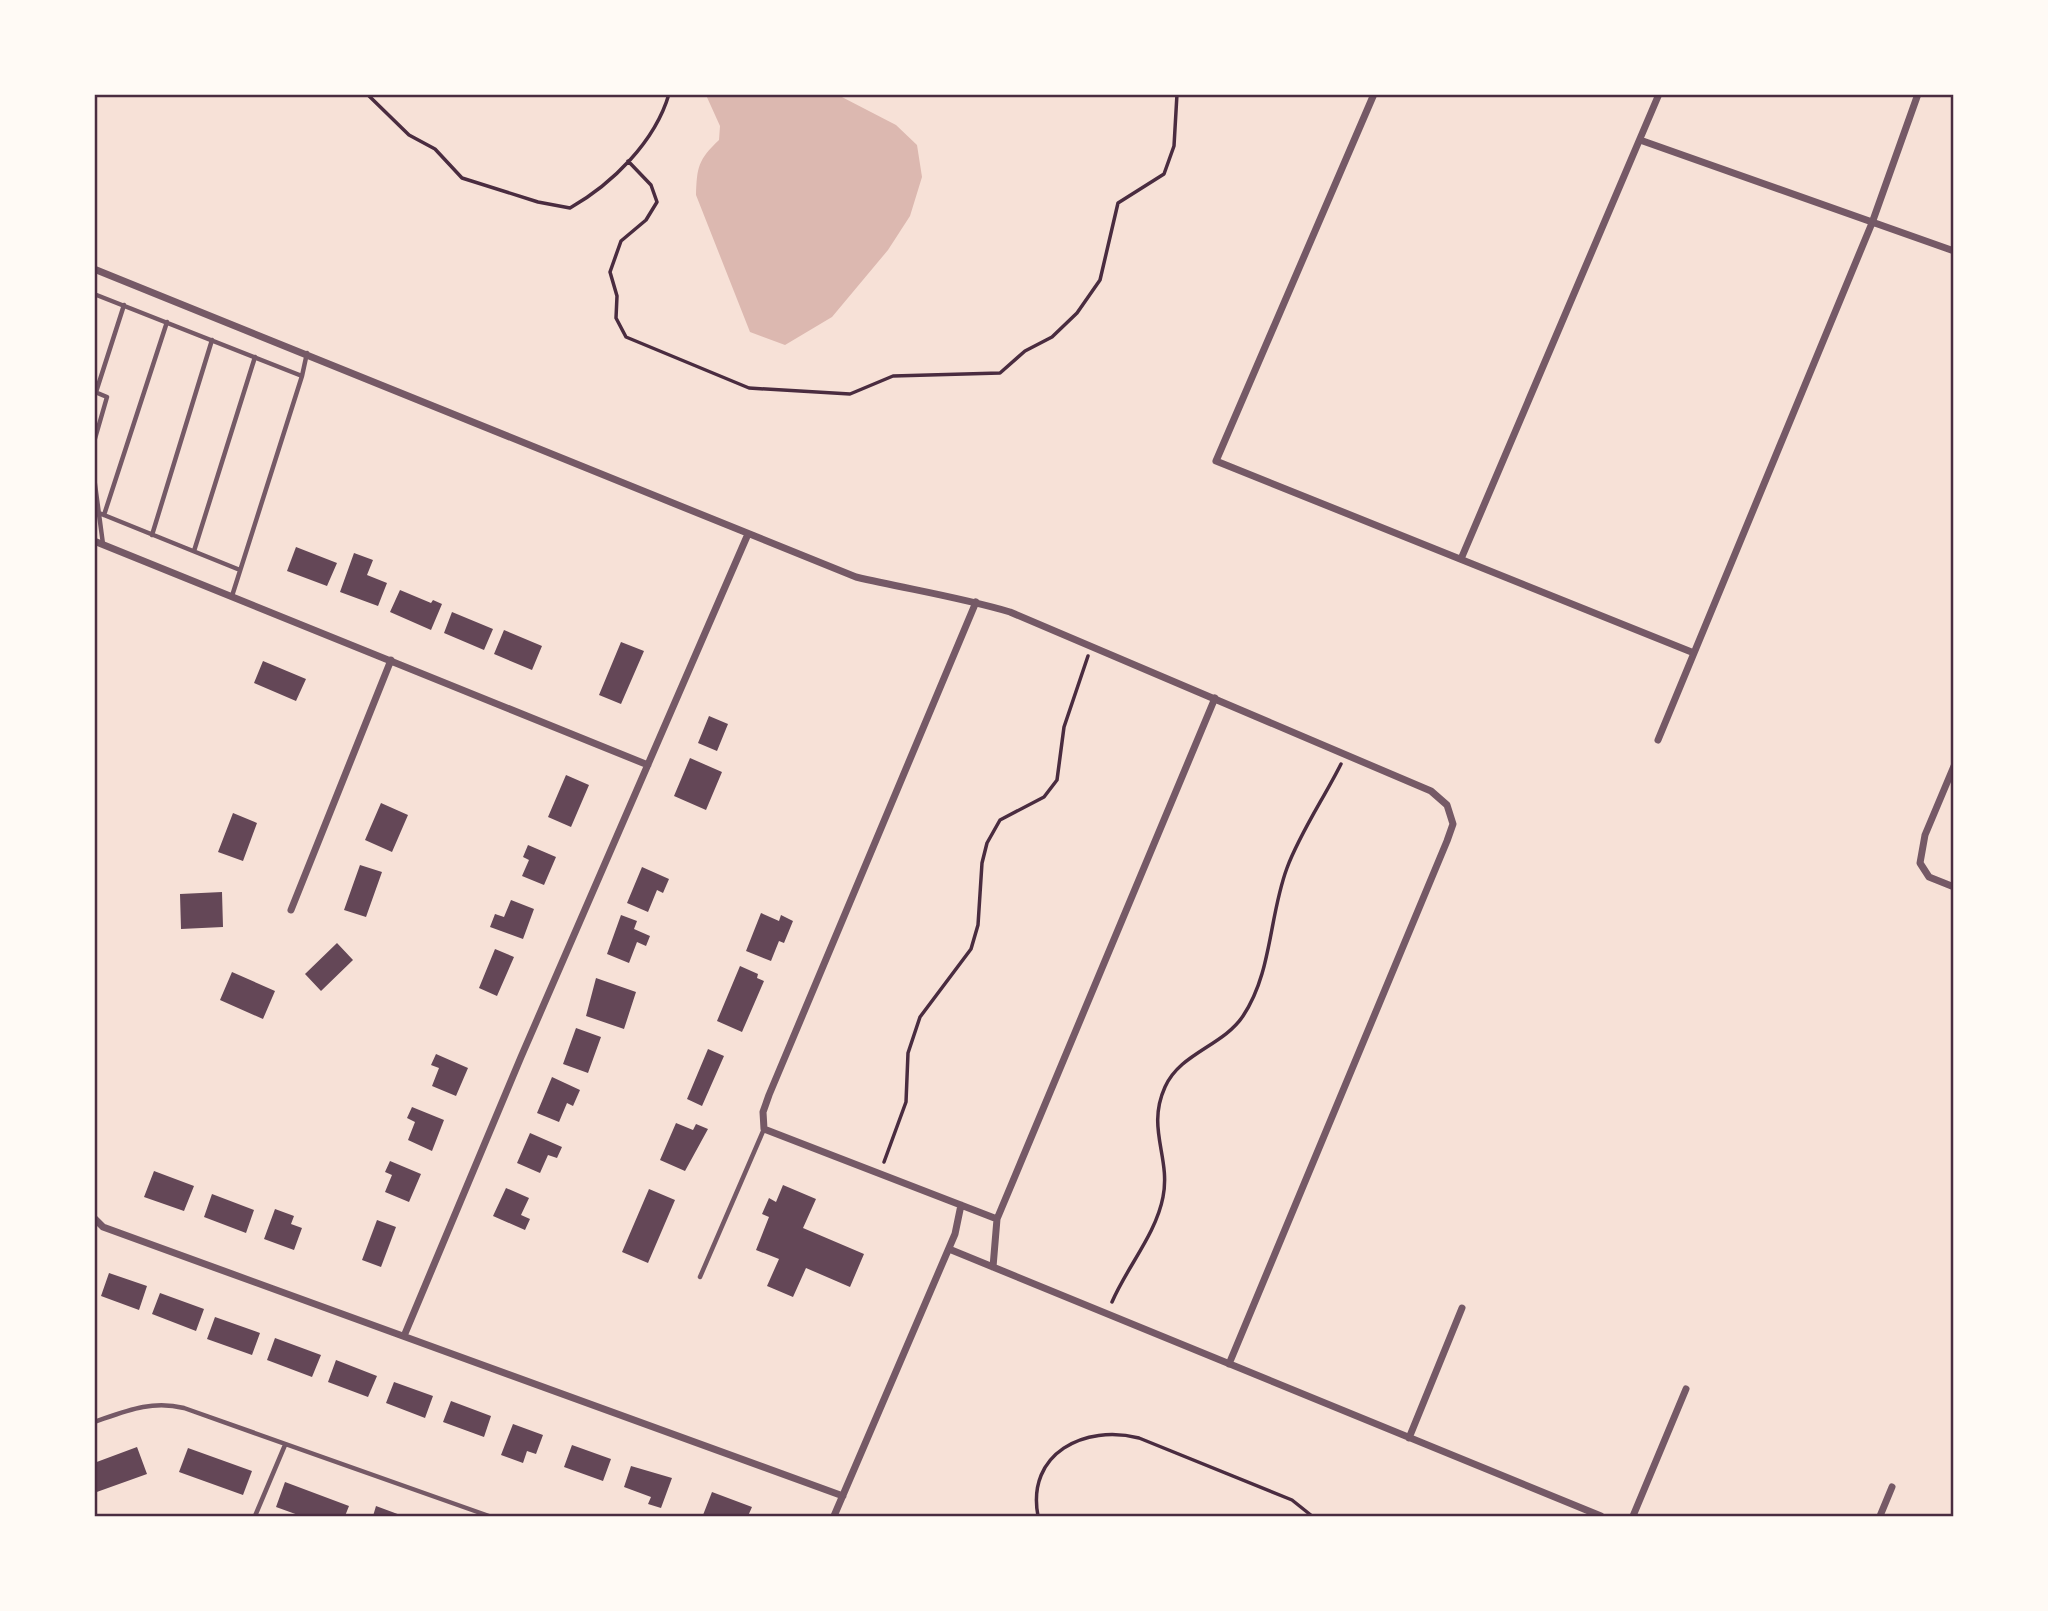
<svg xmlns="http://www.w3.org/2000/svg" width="2048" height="1611" viewBox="0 0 2048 1611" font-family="'Noto Sans',sans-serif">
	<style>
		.water { fill: #dcb8b0 }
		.building { fill: #644757 }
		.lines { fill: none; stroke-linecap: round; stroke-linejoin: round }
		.path { stroke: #4a2c40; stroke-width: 3.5 }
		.service { stroke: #755966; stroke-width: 4.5 }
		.minor { stroke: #755966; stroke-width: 7 }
		.neatline { fill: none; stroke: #4a2c40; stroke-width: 2.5 }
	</style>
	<rect width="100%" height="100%" fill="#f7e1d7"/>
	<path class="water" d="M706,95H838L896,125L917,145L922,177L910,216L888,250L832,317L785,345L750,332L696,195C697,167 698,160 719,140L720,126Z"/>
	<path class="building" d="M296,547L337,563L327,586L287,571Z
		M354,553L373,560L367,575L387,583L378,606L340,592Z
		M400,590L431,603L433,600L442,604L431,630L390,612Z
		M452,612L493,629L484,650L444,633Z
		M504,630L542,646L532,670L494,654Z
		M621,642L644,651L621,704L599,695Z
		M263,661L306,679L296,701L254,683Z
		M709,716L728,724L717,751L698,743Z
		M690,758L722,772L706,810L674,796Z
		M566,775L589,785L571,827L548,817Z
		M381,803L408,815L392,852L365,840Z
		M233,813L257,823L243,861L218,852Z
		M528,845L556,857L544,885L522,876L529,860L523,857Z
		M360,865L382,872L366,917L344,910Z
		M642,867L669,879L663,893L657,890L648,912L627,903Z
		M222,892L223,927L181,929L180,894Z
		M511,900L534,909L523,939L490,927L495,914L504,917Z
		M761,913L779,921L781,915L793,921L784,943L779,941L771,961L746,951Z
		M621,915L637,921L634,929L650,936L646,946L637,942L629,963L607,954Z
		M337,943L353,960L321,991L305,974Z
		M495,949L514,957L497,996L479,988Z
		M740,966L758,974L757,978L764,981L742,1032L717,1021Z
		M232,972L275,991L263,1019L220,1000Z
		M596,978L636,992L624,1029L586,1016Z
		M576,1028L601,1037L588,1073L563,1064Z
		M708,1049L724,1056L702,1106L687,1099Z
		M436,1054L468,1068L456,1096L432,1086L439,1068L431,1065Z
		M552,1077L580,1090L573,1106L567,1103L559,1122L537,1113Z
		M412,1107L444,1120L432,1151L408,1140L415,1122L407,1118Z
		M676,1123L693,1130L696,1124L708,1129L685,1171L660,1160Z
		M530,1133L562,1147L557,1158L548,1155L540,1173L517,1163Z
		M390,1161L421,1174L409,1202L385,1192L392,1175L385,1172Z
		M154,1171L194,1186L184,1211L144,1197Z
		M783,1185L816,1199L803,1228L864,1254L850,1287L806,1268L793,1297L767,1286L779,1259L756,1250L769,1217L762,1214L769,1198L776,1202Z
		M506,1188L529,1198L521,1215L530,1219L525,1230L493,1216Z
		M649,1189L675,1200L648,1263L622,1252Z
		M212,1194L254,1210L246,1233L204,1217Z
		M275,1209L294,1216L291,1224L302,1228L294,1250L264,1239Z
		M377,1220L396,1227L381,1267L362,1260Z
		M109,1273L147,1286L139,1310L101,1296Z
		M160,1293L204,1309L196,1331L152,1314Z
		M215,1317L260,1333L252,1355L207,1339Z
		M275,1338L321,1355L312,1377L267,1360Z
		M336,1360L377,1376L368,1397L328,1382Z
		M394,1382L433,1396L425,1418L386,1403Z
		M451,1401L491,1416L484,1437L443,1422Z
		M513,1424L543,1435L536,1454L527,1451L523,1463L501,1455Z
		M572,1445L611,1459L603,1481L564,1467Z
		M137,1447L147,1474L94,1493V1463Z
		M188,1448L252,1471L243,1495L179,1472Z
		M631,1466L672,1478L661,1508L648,1504L651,1497L624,1487Z
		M285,1482L349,1506L345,1516H301L276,1507Z
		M712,1492L752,1507L748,1516L703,1515Z
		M376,1506L403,1516H373Z"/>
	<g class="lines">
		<path class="path" d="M367,94L409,135L435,149L462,178L538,202L570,208C612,184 655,142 669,94
			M628,161L651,185L657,202L646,220L621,241L610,272L617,296L616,318L626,337L749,388L850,394L893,376L1000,373L1025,351L1052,337L1077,313L1100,280L1118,203L1164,174L1174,146L1177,94
			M884,1162L906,1102L908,1053L920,1017L971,949L978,925L982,863L987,843L1000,820L1044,797L1057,780L1064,727L1088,656
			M1112,1302C1127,1267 1156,1234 1163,1197C1171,1157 1146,1129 1165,1087C1180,1053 1223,1046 1243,1016C1272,973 1269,916 1287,868C1300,833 1324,798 1341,764
			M1038,1516C1026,1453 1085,1424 1139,1438L1292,1500L1312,1516"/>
		<path class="service" d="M94,294L302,376L232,596
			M302,376L307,353
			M96,392L124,305
			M94,442L107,397L95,392
			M94,477L103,544
			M99,513L240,570
			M104,515L167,322
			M152,535L212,340
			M194,551L255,357
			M700,1277L764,1129
			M94,1422C126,1411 151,1400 184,1408L489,1516
			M255,1516L285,1445"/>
		<path class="minor" d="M1374,94L1216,461L1694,653
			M1640,140L1954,251
			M94,269L856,577C907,589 959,597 1010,612L1431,791L1447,805L1453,824L1447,841L1229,1364
			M94,541L648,765
			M1461,559L1659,94
			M976,602L769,1095L763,1112L764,1129L997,1219
			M1658,740L1872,223L1918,94
			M1954,766L1925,835L1920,863L1929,877L1954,887
			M291,910L391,660
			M94,1218L103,1227L843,1496
			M949,1249L1601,1516
			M993,1267L997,1219L1215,698
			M404,1336L521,1057L748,534
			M1409,1438L1462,1308
			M834,1516L955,1234L961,1205
			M1633,1516L1686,1389
			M1880,1516L1892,1487"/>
	</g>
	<rect width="2048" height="1611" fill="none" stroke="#fffaf5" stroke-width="192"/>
	<rect x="96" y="96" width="1856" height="1419" class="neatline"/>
</svg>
